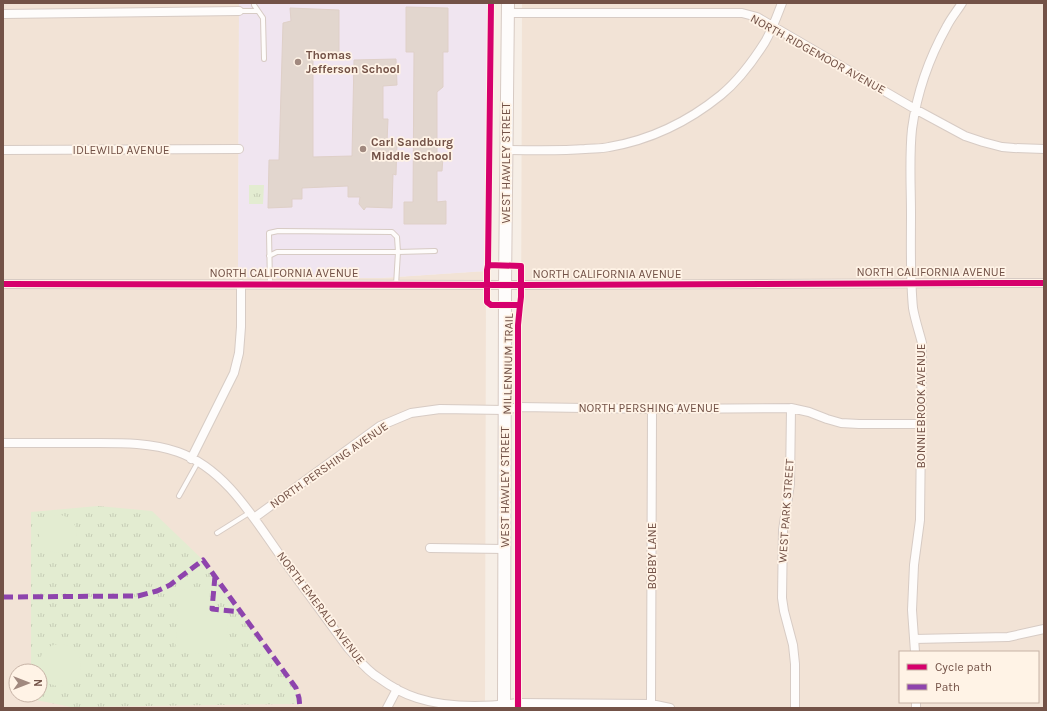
<svg xmlns="http://www.w3.org/2000/svg" width="1047" height="711" viewBox="0 0 1047 711" font-family="Karla,sans-serif">
	<style>
		.residential { fill: #f2e3d6; fill-rule: evenodd }
		.education { fill: #f0e5f0 }
		.grass { fill: url(#grass-tufts) }
		.pitch { fill: #e3ecd1 }
		.building { fill: #e2d6ce; stroke: #dfd0c8 }
		.lines { fill: none; stroke-linecap: round; stroke-linejoin: round }
		.lane-casing { stroke: #d7cbc4; stroke-width: 6 }
		.street-casing { stroke: #d7cbc4; stroke-width: 10 }
		.secondary-casing { stroke: #d7cac3; stroke-width: 14 }
		.lane { stroke: #fefcfb; stroke-width: 4 }
		.street { stroke: #fefcfb; stroke-width: 8 }
		.secondary { stroke: #fefcfb; stroke-width: 12 }
		.quiet { stroke: #8e44ad; stroke-width: 5; stroke-dasharray: 10 5; stroke-linecap: butt }
		.cycleway-casing { stroke: #fff3e6; stroke-width: 8 }
		.cycleway { stroke: #d6006c; stroke-width: 6 }
		.poi-dot { fill: #a1897f; stroke: #fff3e6; stroke-width: 1.5 }
		.labels { text-anchor: middle; stroke-width: 3.5; stroke-linejoin: round; paint-order: stroke }
		.street-label { font-size: 12px; fill: #735247; stroke: #fff3e6 }
		.poi-label { font-size: 12px; font-weight: bold; fill: #735247; stroke: #fff3e6; text-anchor: start }
	</style>
	<defs>
		<pattern id="grass-tufts" width="24" height="20" patternUnits="userSpaceOnUse"><rect width="24" height="20" fill="#e3ecd1"/><path d="M3 7l-1-3M5 7V3M7 7l1-3M15 17l-1-3M17 17v-4M19 17l1-3" fill="none" stroke="#c6ccb5"/></pattern>
	</defs>
	<rect width="100%" height="100%" fill="#f6eee6"/>
	<path class="residential" d="M3,3H239L238,277L286,278H381L486,271L485,708H3ZM16,671H40V695H16Z
		M522,3H1044V708H520ZM900,652H1038V702H900Z"/>
	<path class="education" d="M239,3H489L486,271L381,278H286L238,277Z"/>
	<path class="grass" d="M249,185H264L263,204H249Z
		M98,506L152,511L203,560L297,692L298,704L71,707L31,699V695H40V671H31V512Z"/>
	<path class="pitch" d="M39 534a19 19 0 1 1 38 0a19 19 0 1 1-38 0Z
		M180,589L210,590L209,610L228,611L226,655L175,652Z
		M39 665a21 21 0 1 1 42 0a21 21 0 1 1-42 0Z"/>
	<path class="building" d="M406,7L448,8V52H443V87L437,92V157H443L442,171H437V202L446,201V224H404V202H413L414,52H406Z
		M290,8L339,10V58L313,59V157L352,156L354,60L396,59L397,85L383,86V119H388L387,142L397,143L396,175L393,174L392,208L366,207L364,210L359,204L360,197H348V186L302,188V199H292V207L268,208L269,160H279L283,23L291,21Z"/>
	<g class="lines">
		<g class="lane-casing">
			<path id="lane" d="M254,3V5L263,18L264,59
				M239,11H258
				M269,256L277,252H398L396,285
				M270,284L269,233L278,231L392,232L397,237L398,252L435,251
				M179,496L198,462
				M217,533L249,513"/>
		</g>
		<g class="street-casing">
			<path id="street" d="M508,13H742L757,17L915,109L965,136L983,142L1002,147L1014,148L1044,149
				M3,14L239,11
				M3,150L239,149
				M506,150C533,150 559,151 585,149C593,148 601,149 609,147C650,140 689,121 721,95C738,81 753,61 765,42C772,30 777,16 782,3
				M3,284L521,285L985,283H1044
				M791,408L790,484L783,530L782,598L784,611L793,645L795,664V708
				M3,443C31,443 60,443 88,443C118,443 149,442 178,452C226,469 254,519 282,558C304,588 326,618 348,648C358,659 367,671 379,678C390,686 404,694 417,698C448,708 487,707 518,703L651,704L670,708
				M191,459L234,373L239,353L241,327V284
				M254,518L380,426L411,413L440,409L505,410L519,407L652,409L791,408L809,412L827,419L841,423L859,424H922
				M430,548L505,549
				M914,639L1008,637L1044,629
				M915,652L912,610L914,565L920,520L922,343C919,331 915,320 913,308C910,277 911,245 911,214C911,186 909,157 912,129C917,92 929,58 947,26C951,18 957,11 962,3
				M916,702V708
				M651,704L652,409
				M387,708L397,689"/>
		</g>
		<g class="secondary-casing">
			<path id="secondary" d="M504,708L505,285L508,3"/>
		</g>
		<use href="#lane" class="lane"/>
		<use href="#street" class="street"/>
		<use href="#secondary" class="secondary"/>
		<path class="quiet" d="M215,576L212,609L241,612
			M3,597L138,596L157,591L170,585L203,560L296,688L299,698L300,708"/>
		<g class="cycleway-casing">
			<path id="cycleway" d="M491,3L488,265L487,270V302L491,305H520L518,325V708
				M488,265L521,266V297L520,305
				M3,284L521,285L985,283H1044"/>
		</g>
		<use href="#cycleway" class="cycleway"/>
	</g>
	<g class="poi-dot">
		<circle cx="298" cy="62" r="4"/>
		<circle cx="363" cy="149" r="4"/>
	</g>
	<g class="labels">
		<g class="street-label">
			<text transform="translate(818 54) rotate(29)" y="4">NORTH RIDGEMOOR AVENUE</text>
			<text x="121" y="154">IDLEWILD AVENUE</text>
			<text transform="translate(506 163) rotate(-90)" y="4">WEST HAWLEY STREET</text>
			<text x="931" y="276">NORTH CALIFORNIA AVENUE</text>
			<text x="284" y="277">NORTH CALIFORNIA AVENUE</text>
			<text x="607" y="278">NORTH CALIFORNIA AVENUE</text>
			<text transform="translate(508 364) rotate(-89)" y="4">MILLENNIUM TRAIL</text>
			<text transform="translate(921 406) rotate(-90)" y="4">BONNIEBROOK AVENUE</text>
			<text x="649" y="412">NORTH PERSHING AVENUE</text>
			<text transform="translate(329 465) rotate(-35)" y="4">NORTH PERSHING AVENUE</text>
			<text transform="translate(505 487) rotate(-90)" y="4">WEST HAWLEY STREET</text>
			<text transform="translate(786 511) rotate(-86)" y="4">WEST PARK STREET</text>
			<text transform="translate(652 556) rotate(-90)" y="4">BOBBY LANE</text>
			<text transform="translate(321 608) rotate(53)" y="4">NORTH EMERALD AVENUE</text>
		</g>
		<g class="poi-label">
			<text x="306" y="59">Thomas<tspan x="306" dy="14">Jefferson School</tspan></text>
			<text x="371" y="146">Carl Sandburg<tspan x="371" dy="14">Middle School</tspan></text>
		</g>
	</g>
	<rect width="1047" height="711" fill="none" stroke="#735247" stroke-width="8"/>
	<rect x="899" y="651" width="140" height="52" fill="#fff3e6" stroke="#c7b3a6"/>
	<rect x="907" y="664" width="20" height="6" fill="#d6006c" stroke="#c7b3a6"/>
	<text x="935" y="671" font-size="12" fill="#735247">Cycle path</text>
	<rect x="907" y="684" width="20" height="6" fill="#8e44ad" stroke="#c7b3a6"/>
	<text x="935" y="691" font-size="12" fill="#735247">Path</text>
	<g transform="translate(28 683) rotate(90)"><circle r="19" fill="#fff3e6" stroke="#c7b3a6"/>
	<path d="M0-3L7 15L0 10L-7 15Z" fill="#a1897f"/>
	<text y="-6" font-size="11" font-weight="bold" text-anchor="middle" fill="#735247">N</text>
	</g>
</svg>
